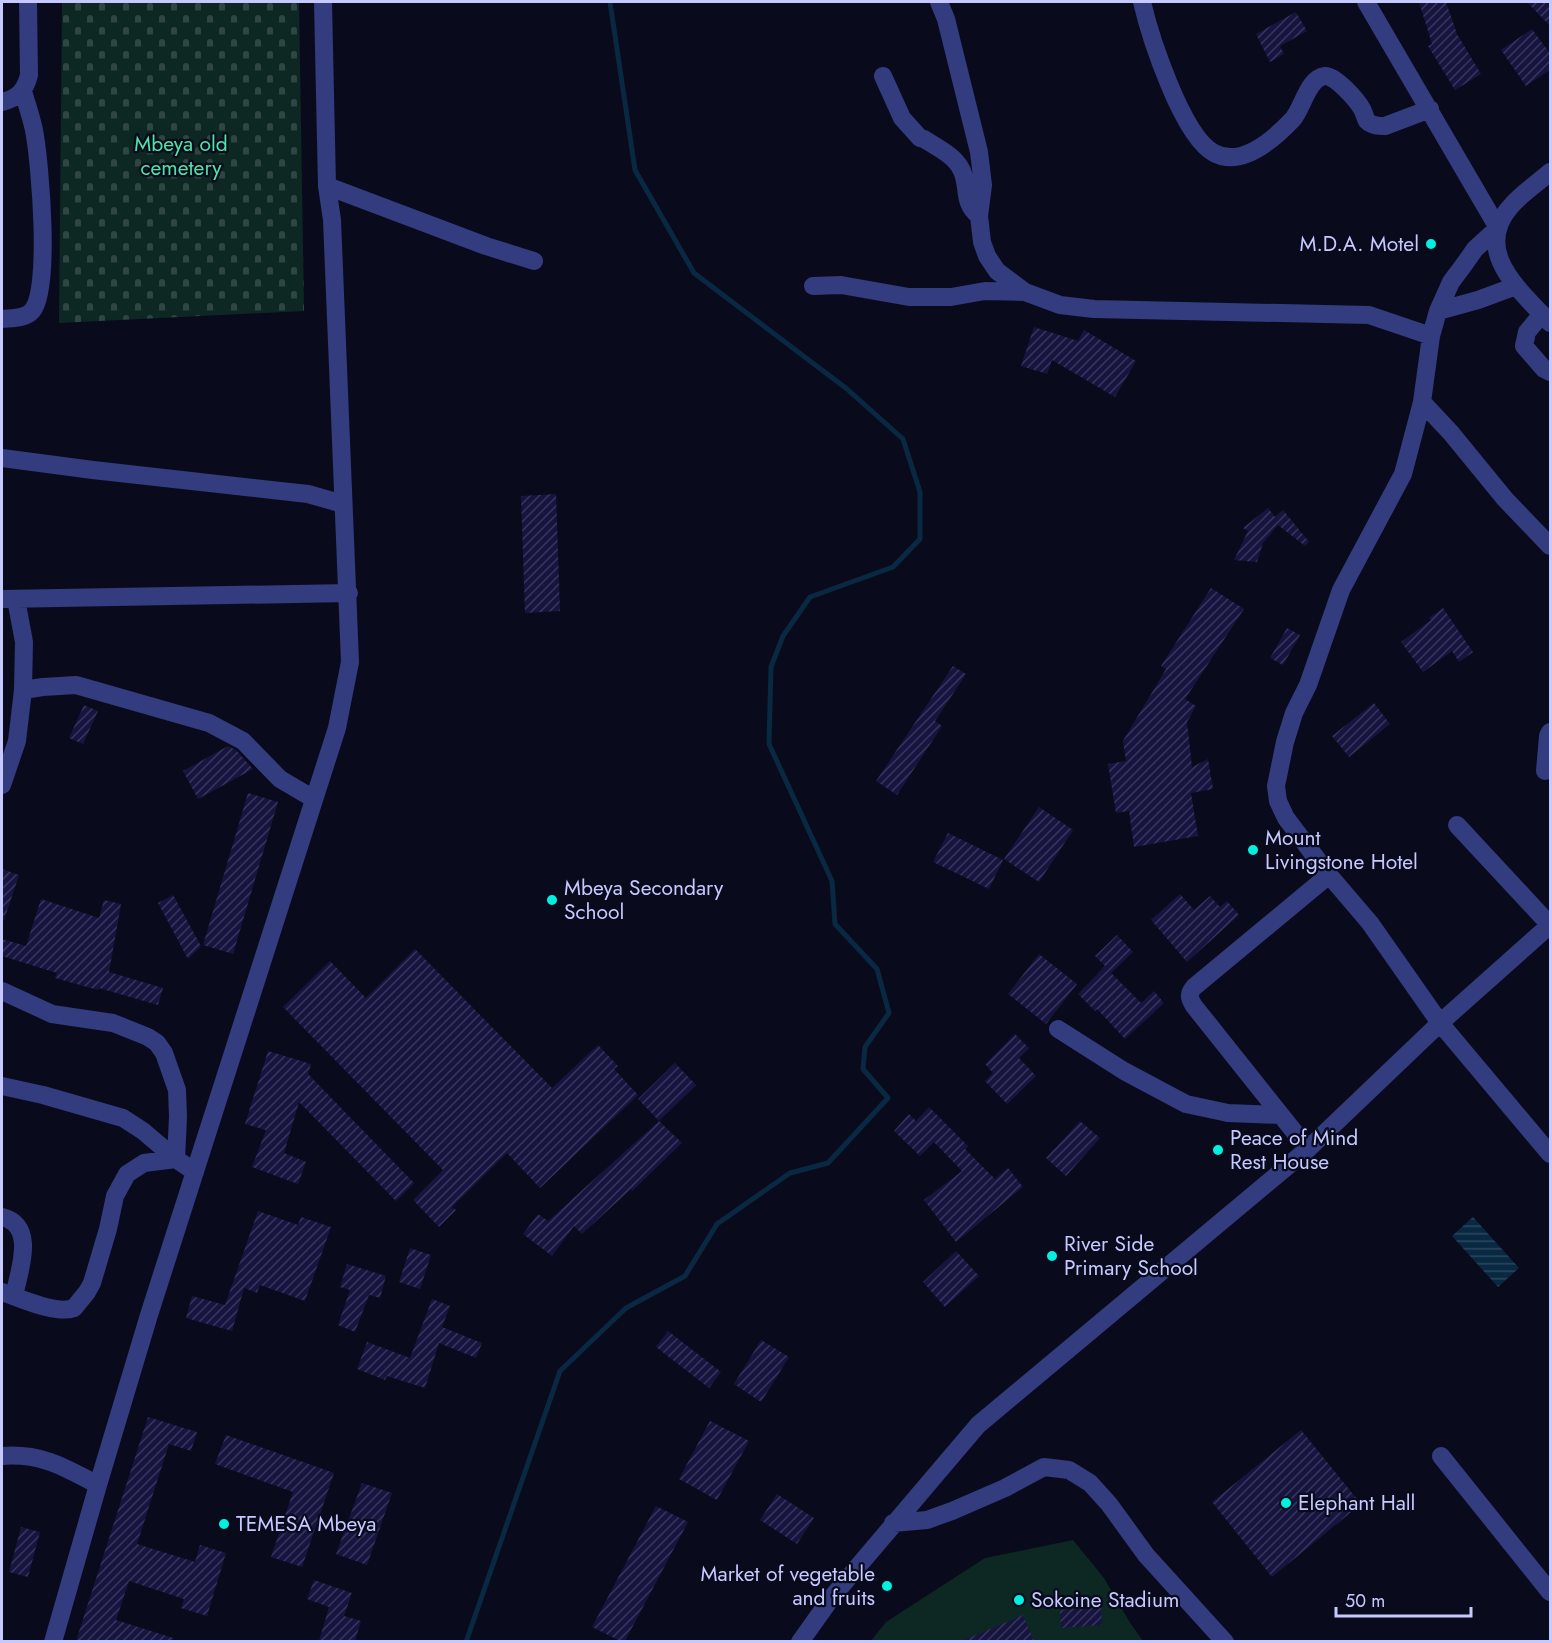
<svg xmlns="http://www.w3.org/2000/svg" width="1552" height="1643" viewBox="0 0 1552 1643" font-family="Jost,sans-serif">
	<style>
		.cemetery { fill: url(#cemetery-stones) }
		.park { fill: #0d2722 }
		.water { fill: url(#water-rules) }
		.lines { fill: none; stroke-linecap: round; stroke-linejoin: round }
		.stream { stroke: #092942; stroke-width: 5 }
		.building { fill: url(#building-hatch) }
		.minor { stroke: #323c7f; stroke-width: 18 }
		.poi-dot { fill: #00f1e0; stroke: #0a0a1d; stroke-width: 2 }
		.labels { text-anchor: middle; stroke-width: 4.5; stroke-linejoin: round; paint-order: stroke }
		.park-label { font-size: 21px; fill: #4ce5a5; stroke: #0a0a1d }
		.poi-label { font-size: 21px; fill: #c6c9ff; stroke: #0a0a1d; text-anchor: start }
	</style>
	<defs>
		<pattern id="cemetery-stones" width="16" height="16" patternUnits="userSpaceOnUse" patternTransform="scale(1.5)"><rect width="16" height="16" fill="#0d2722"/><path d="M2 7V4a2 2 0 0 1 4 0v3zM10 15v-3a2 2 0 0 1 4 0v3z" fill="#2f4543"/></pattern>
		<pattern id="water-rules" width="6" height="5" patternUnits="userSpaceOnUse" patternTransform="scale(1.5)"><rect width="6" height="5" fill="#092942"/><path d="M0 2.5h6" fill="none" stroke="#2b475e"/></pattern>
		<pattern id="building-hatch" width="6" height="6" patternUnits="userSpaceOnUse" patternTransform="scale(1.5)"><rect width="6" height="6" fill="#17153f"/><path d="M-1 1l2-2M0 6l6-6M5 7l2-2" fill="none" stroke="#37365c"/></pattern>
	</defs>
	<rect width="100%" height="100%" fill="#0a0a1d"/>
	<path class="cemetery" d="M62,2H299L304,311L59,323Z"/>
	<path class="park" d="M1073,1540L1104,1578L1129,1621L1143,1641L870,1642L886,1622L985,1558Z"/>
	<path class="water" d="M1473,1217L1519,1268L1498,1287L1452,1236Z"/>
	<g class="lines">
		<path class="stream" d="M466,1642L560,1371L626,1308L685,1276L717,1224L790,1173L828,1163L888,1098L863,1069L865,1047L889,1013L877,969L835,924L832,881L769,744L771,667L783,636L810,597L893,567L920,539V492L903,439L847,389L694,273L635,170L610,2"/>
	</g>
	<path class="building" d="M1419,2H1446L1457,34L1481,74L1455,90L1428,46L1432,44Z
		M1527,2H1551V27Z
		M1296,12L1307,31L1280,46L1284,54L1270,62L1256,34Z
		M1532,29L1551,55V69L1526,86L1501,50Z
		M1034,327L1078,341L1084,330L1136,361L1115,397L1052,360L1047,374L1021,366Z
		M556,494L560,611L525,613L521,496Z
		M1268,508L1275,517L1283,510L1309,542L1305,546L1278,525L1263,543L1257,562L1234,560L1248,531L1243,528Z
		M1211,588L1244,609L1185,699L1196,706L1187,722L1192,767L1208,759L1213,789L1191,793L1198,836L1134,847L1129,811L1116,813L1108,764L1126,761L1123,741L1166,669L1161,666Z
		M1443,608L1473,652L1459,662L1452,651L1423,672L1401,642L1431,620L1429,618Z
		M1287,628L1300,635L1283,665L1270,658Z
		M953,666L966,674L935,721L942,726L897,795L876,781Z
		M1374,703L1390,724L1349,757L1332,736Z
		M84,705L98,711L83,744L69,738Z
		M228,746L236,750L253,769L198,799L183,771Z
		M248,793L278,802L233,954L203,945Z
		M1039,807L1073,830L1039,882L1004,859Z
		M948,833L1003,860L989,889L933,862Z
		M2,869L19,875L4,920H2Z
		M1180,894L1194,910L1210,896L1220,907L1227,901L1239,915L1187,962L1151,920Z
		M173,895L201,946L188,959L158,903Z
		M41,899L99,918L104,900L121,904L109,972L163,988L158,1005L99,988L98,990L55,978L57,973L2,956V939L26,946Z
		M1117,935L1133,952L1111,973L1141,1003L1154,991L1164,1003L1125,1039L1097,1009L1095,1011L1078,994L1105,966L1095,956Z
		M415,949L552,1088L598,1045L618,1066L614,1069L638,1095L540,1188L507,1153L452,1207L456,1210L439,1227L413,1200L443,1170L283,1007L330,961L366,998Z
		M1039,954L1077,984L1046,1024L1008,994Z
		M1015,1034L1029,1048L1019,1058L1036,1076L1007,1104L985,1081L993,1073L985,1064Z
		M268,1051L311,1064L308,1074L414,1183L396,1201L299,1102L284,1153L306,1162L298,1184L252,1167L266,1130L245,1124Z
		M675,1063L696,1085L659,1121L638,1099Z
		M929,1107L968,1146L965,1149L995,1179L1008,1168L1023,1187L956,1242L924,1200L962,1171L934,1142L920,1156L894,1131L909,1114L916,1121Z
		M659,1121L682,1143L632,1191L631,1189L582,1234L574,1226L552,1256L523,1234L538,1214L548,1221Z
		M1080,1121L1100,1138L1066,1176L1046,1158Z
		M258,1211L298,1225L301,1217L331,1227L305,1301L260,1285L257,1293L244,1288L232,1331L186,1318L192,1296L225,1305Z
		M410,1248L431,1255L420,1289L399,1282Z
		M956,1251L979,1276L945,1307L923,1282Z
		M347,1264L386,1276L380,1298L369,1295L355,1332L338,1325L350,1290L340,1287Z
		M432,1299L450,1306L442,1327L482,1343L476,1358L439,1343L425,1388L387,1376L385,1380L357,1369L367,1342L410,1358Z
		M668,1331L721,1372L709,1388L656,1347Z
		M761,1340L789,1357L761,1402L734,1384Z
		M148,1417L197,1432L191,1451L169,1444L137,1544L195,1562L200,1545L226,1553L207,1616L181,1608L184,1599L129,1581L116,1620L173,1638V1641H76Z
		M710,1421L749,1441L717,1500L679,1479Z
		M1301,1430L1361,1504L1272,1577L1212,1502Z
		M226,1435L334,1473L302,1567L271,1557L293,1492L215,1464Z
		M362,1483L392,1493L367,1565L336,1554Z
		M777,1494L814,1518L797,1544L760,1520Z
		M656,1506L688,1522L625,1641H620L592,1627Z
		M21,1527L40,1532L28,1577L9,1572Z
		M314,1580L352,1593L344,1616L361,1621L355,1641H319L329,1607L307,1599Z
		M1101,1607L1102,1625L1061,1628L1060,1610Z
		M1023,1615L1034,1641H962Z"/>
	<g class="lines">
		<path class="minor" d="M939,2L946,19L979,152L983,185L979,216L982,242L987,256L997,271L1025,292L1060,305L1094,309L1369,315L1431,336
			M1142,2C1150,36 1182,136 1214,153C1242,168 1275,138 1293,119C1303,107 1308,78 1325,76C1335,75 1357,100 1362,109C1364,112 1365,118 1367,121C1372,126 1379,126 1385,126L1430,109
			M1366,2L1498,228L1475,249L1463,266L1451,282L1438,311L1431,336L1422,402L1403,474L1341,590L1308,685L1294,713L1285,742L1276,786L1278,801L1286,818L1329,875L1370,923L1440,1023L1550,1154
			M883,76L902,118L920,138L924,139C936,147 954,155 961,169C970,185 961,202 979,216
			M2,102C18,98 25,91 29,75L28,2
			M1550,172C1538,183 1522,193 1511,206C1471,251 1521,291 1550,323
			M327,186L486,246L534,261
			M813,286L841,285L909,297H951L985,291L1025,292
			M1438,311L1478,300L1516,286
			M1542,314L1527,332L1524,346L1544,369L1550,372
			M2,319C11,318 25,319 32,311C51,290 40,166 35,136C33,121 27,106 23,91
			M1422,402L1451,433L1505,499L1550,546
			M2,458L93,470L308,494L343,504
			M2,599L349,593
			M23,690L43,687L76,685L209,723L243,741L280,779L314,799
			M1545,771L1548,736L1550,732
			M2,785L17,741L23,690L24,642L16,599
			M1457,825L1550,925
			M2,991L52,1014L113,1023L148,1037L157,1043L164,1053L177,1090L178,1117L176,1159L195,1172
			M1058,1029L1124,1071L1186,1104L1228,1113L1280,1115
			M2,1086L43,1095L123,1118L143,1131L176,1159
			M1308,1149L1194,1006C1189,998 1188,994 1194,987L1329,875
			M2,1217C37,1226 19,1271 14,1296
			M2,1292C20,1298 56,1315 74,1308L87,1292L92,1283L108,1229L115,1196L127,1174L144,1163L176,1159
			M2,1456C41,1453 64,1467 98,1485
			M1441,1456L1550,1592
			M893,1523L927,1520L952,1511L1005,1488L1044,1467L1069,1470L1090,1483L1109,1504L1146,1555L1225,1642
			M53,1642L98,1485L149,1315L337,728L350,662L332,220L327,186L323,2
			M800,1642L832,1597L978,1425L1308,1149L1440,1023L1550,925"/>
	</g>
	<g class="poi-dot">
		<circle cx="1431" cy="244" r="6"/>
		<circle cx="1253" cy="850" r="6"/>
		<circle cx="552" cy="900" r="6"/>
		<circle cx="1218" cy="1150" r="6"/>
		<circle cx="1052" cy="1256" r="6"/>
		<circle cx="1286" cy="1503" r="6"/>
		<circle cx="224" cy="1524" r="6"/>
		<circle cx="887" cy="1586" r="6"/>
		<circle cx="1019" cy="1600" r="6"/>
	</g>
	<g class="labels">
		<g class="park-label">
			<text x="181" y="151">Mbeya old<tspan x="181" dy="24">cemetery</tspan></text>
		</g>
		<g class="poi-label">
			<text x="1419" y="251" text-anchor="end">M.D.A. Motel</text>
			<text x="1265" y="845">Mount<tspan x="1265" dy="24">Livingstone Hotel</tspan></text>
			<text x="564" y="895">Mbeya Secondary<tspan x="564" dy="24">School</tspan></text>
			<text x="1230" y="1145">Peace of Mind<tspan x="1230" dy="24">Rest House</tspan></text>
			<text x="1064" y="1251">River Side<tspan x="1064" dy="24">Primary School</tspan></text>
			<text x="1298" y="1510">Elephant Hall</text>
			<text x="236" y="1531">TEMESA Mbeya</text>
			<text x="875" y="1581" text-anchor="end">Market of vegetable<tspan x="875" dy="24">and fruits</tspan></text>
			<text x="1031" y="1607">Sokoine Stadium</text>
		</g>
	</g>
	<rect width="1552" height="1643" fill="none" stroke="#c6c9ff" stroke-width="6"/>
	<path d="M1336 1607v9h135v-9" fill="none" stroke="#c6c9ff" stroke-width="3"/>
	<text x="1345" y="1607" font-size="18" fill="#c6c9ff" stroke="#0a0a1d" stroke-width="4.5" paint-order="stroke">50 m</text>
</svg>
